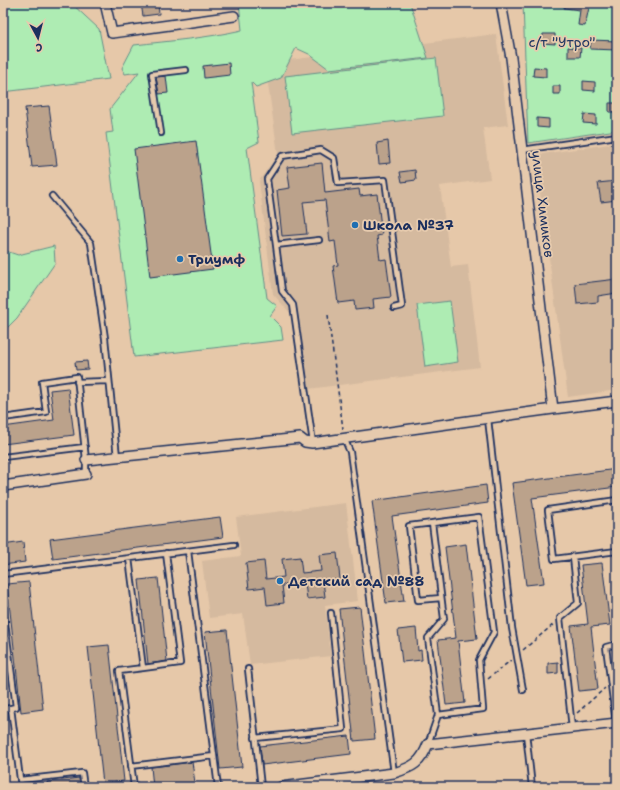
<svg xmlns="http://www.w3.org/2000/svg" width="620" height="790" viewBox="0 0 620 790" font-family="'Shantell Sans',sans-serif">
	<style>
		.built { fill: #d5ba9f }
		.green { fill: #aeecb3; stroke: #648e88 }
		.building { fill: #bba28b; stroke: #1b2f5e }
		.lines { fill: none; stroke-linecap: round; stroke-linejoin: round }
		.service-casing { stroke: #1b2f5e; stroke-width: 8 }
		.minor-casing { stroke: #1b2f5e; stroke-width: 12 }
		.path { stroke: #1b2f5e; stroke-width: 1.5; stroke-dasharray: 4 3; stroke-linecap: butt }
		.service { stroke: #e6caad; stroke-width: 4.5 }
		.minor { stroke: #e6caad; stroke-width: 9 }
		.poi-dot { fill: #1f6fb2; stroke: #e6caad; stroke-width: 1.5 }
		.labels { text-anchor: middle; stroke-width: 3.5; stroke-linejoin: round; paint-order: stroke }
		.park-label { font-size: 14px; fill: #223862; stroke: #e6caad }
		.street-label { font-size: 14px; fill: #1b2f5e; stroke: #e6caad }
		.poi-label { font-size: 14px; font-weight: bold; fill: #1b2f5e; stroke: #e6caad; text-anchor: start }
	</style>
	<rect width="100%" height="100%" fill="#e6c8a9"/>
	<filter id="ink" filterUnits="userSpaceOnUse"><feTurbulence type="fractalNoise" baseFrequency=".025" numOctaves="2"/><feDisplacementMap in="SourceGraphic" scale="8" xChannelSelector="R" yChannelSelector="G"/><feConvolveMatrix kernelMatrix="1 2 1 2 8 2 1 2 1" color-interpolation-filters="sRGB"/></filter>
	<g filter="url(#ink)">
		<path class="built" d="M496,34L508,125L483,128L490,179L440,186L451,267L468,265L480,367L308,389L300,324L273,294L259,181L278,154L265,63Z
			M617,143V390L568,397L535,155Z
			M346,503L358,601L325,605L331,656L250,665L243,614L209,618L202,561L241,556L236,517Z"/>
		<path class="green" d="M3,3H71L99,29L109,79L3,92Z
			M239,3H410L428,58L329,69L309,54L296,48L281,78L256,87L251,82L259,142L247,148L267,298L277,306L270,316L281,327L283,340L134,357L106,133L113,132L110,109L139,72L125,74L122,68L134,45C170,41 207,38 242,30Z
			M523,3H617V130L528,143Z
			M436,58L443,116L292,133L285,76Z
			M54,246L55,263L17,318L7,328L3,326V250L18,255Z
			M450,301L458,362L425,367L417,305Z"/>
		<path class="building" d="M141,3H158L159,14L143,16Z
			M565,3H590L585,26L578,25L580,10L564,8Z
			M543,34H555V44L542,43Z
			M591,40L617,41V50L590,49Z
			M568,47L581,48L580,57H568Z
			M229,63L230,75L204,78L203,66Z
			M534,67L546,68V77L533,76Z
			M166,76L168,93L159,94L156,77Z
			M583,81L595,82V91L583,90Z
			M553,86H560V94H553Z
			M609,103H617V112H609Z
			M49,106L57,165L32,167L25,108Z
			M584,114L596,115V124L583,123Z
			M537,118L549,119V128L537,127Z
			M196,141L213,269L150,277L134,149Z
			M388,141L390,163L379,164L377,143Z
			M322,163L325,193L359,189L360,196L377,194L382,235L377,236L380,260L386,259L391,297L373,299L374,308L355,310L354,301L338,303L333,266L338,265L335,241L330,242L325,200L303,202L307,234L282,236L277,190L290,188L287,167Z
			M415,170L416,180L402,182L400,172Z
			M617,181V200L601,202L598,183Z
			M617,279V293L598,296V302L577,304L575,284Z
			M87,361L88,369L76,370L75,362Z
			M68,388L74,435L3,444V427L54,420L50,390Z
			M617,469V487L532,498L544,583L526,585L512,483Z
			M486,485L488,503L392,516L404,601L386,603L372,501Z
			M220,517L223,537L53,559L50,539Z
			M23,542L25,562L3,565V545Z
			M466,544L477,639L458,641L465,703L446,705L438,640L456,638L445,547Z
			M337,553L340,579L323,581L325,597L307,599L305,583L282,585L284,603L267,605L265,587L249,589L246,563L264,561L266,579L284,577L282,559L300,557L302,573L321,571L319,555Z
			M602,563L610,625L591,627L598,689L579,691L571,626L588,624L581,565Z
			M158,578L167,661L148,664L139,580Z
			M29,582L43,709L21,712L7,584Z
			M360,607L375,739L354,741L339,609Z
			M416,628L418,651L421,650L422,660L402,662L398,630Z
			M227,630L242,767L220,769L205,632Z
			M109,645L124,781L103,784L88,647Z
			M558,662V673L548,674V663Z
			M349,736L351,754L262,765L260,746Z
			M192,762L195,783L153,787L151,767Z
			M79,778L80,787H48L47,782Z"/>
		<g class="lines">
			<g class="service-casing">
				<path id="service" d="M161,133L152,74L186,70
					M522,150L617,136
					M52,196L91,243L105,338L117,457
					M319,240L276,245L267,179L282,156L321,150L334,158L338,183L385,180L402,306L394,308
					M276,245L282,291L293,305L313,443
					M77,382L108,381
					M3,418L46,412L42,382L77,377L86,460V474
					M488,419L512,628L523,690
					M344,438L350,452L394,773
					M3,457L85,447
					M617,500L548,510L554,559L617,551
					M188,551L218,787
					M129,558L143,668L119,671L134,787
					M3,574L234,545
					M3,608L16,707L11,708
					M143,668L180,663L166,553
					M248,669L261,787
					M3,709L11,708L21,787
					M438,715L483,709L479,660L494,632L479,517L409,526L418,600L441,598
					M616,723L606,647L617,644
					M572,728L560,618L578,603L573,557
					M526,733L532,787
					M255,738L343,729L331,613
					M428,744L438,715L428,638L444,619L432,523
					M131,766L214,756
					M20,780L82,773L84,787"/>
			</g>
			<g class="minor-casing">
				<path id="minor" d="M105,3L112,33L234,16
					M501,3L511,58L553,409
					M86,460L300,438L305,442L312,443L553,409L617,401
					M3,486L86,474
					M281,787L394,773C413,767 421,763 428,744L617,723"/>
			</g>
			<path class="path" d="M328,315L343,429
				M523,650L554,624
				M488,679L511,660
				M577,713L605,688"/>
			<use href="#service" class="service"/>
			<use href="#minor" class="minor"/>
		</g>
	</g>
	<g class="poi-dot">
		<circle cx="355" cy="225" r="4"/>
		<circle cx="180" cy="259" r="4"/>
		<circle cx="280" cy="581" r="4"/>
	</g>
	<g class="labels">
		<g class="park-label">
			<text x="562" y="47">с/т "Утро"</text>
		</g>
		<g class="street-label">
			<text transform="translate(543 204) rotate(83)" y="5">улица Химиков</text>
		</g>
		<g class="poi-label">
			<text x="363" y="230">Школа №37</text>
			<text x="188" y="264">Триумф</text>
			<text x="288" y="586">Детский сад №88</text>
		</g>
	</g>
	<rect width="620" height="790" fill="none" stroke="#e6caad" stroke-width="16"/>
	<rect x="8" y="8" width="604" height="774" fill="none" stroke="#1b2f5e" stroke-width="1.5" filter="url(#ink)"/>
	<g transform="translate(38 38) rotate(173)" stroke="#e6caad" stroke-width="3" paint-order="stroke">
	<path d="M0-3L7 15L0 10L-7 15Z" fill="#1b2f5e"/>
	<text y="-6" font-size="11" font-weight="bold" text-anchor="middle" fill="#1b2f5e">С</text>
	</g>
</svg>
